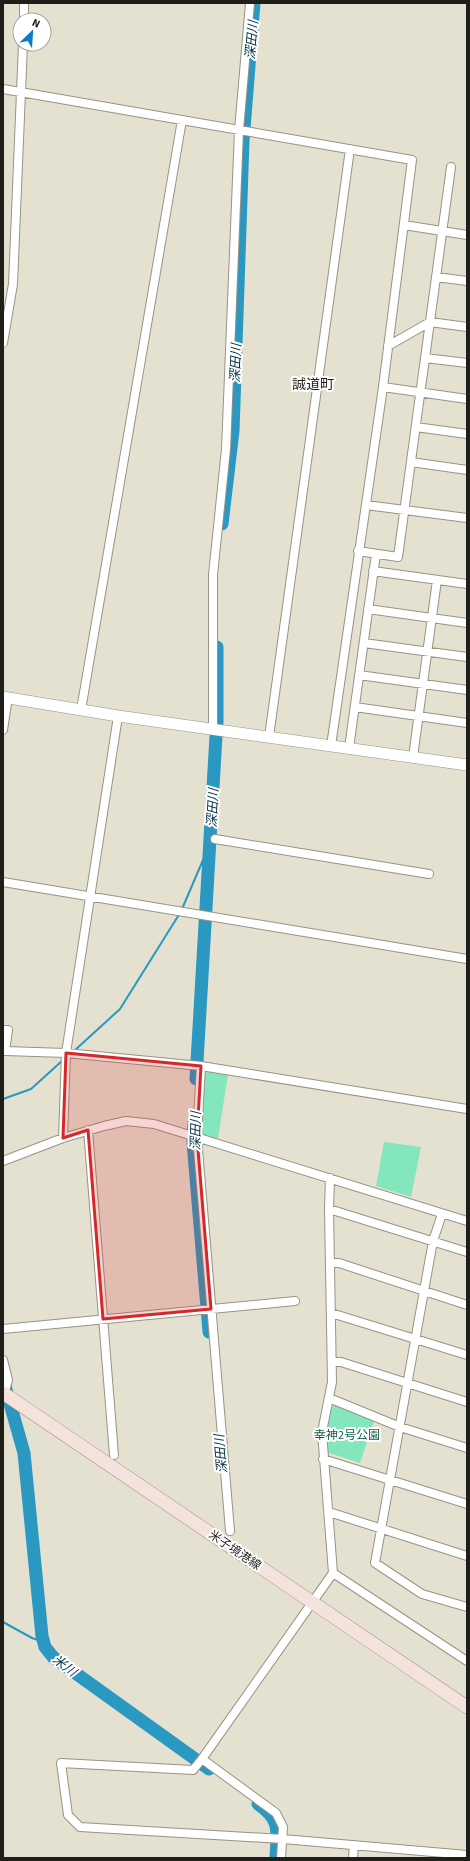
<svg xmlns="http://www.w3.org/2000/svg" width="470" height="1861" viewBox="0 0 470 1861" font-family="'Source Sans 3','Noto Sans JP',sans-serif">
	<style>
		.green { fill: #84e6bc }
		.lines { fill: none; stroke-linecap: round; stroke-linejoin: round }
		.stream { stroke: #2a98c1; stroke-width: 2 }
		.river { stroke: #2a98c1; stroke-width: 13 }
		.street-casing { stroke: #979485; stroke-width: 10 }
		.secondary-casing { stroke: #979485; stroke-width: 12 }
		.primary-casing { stroke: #a49189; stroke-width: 14 }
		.street { stroke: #fff; stroke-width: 8 }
		.secondary { stroke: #fff; stroke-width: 11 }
		.primary { stroke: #f4e2dd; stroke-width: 13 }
		.marked { fill: #d62828; fill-opacity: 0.2; stroke: #d62828; stroke-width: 3; stroke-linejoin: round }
		.labels { text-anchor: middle; stroke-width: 4; stroke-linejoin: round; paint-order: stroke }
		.park-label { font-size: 12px; fill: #136045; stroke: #fff }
		.street-label { font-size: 12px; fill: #1f1e18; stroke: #fff }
		.water-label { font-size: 13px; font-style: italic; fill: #033345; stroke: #fff }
		.quarter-label { font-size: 14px; fill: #1f1e18; stroke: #fff }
	</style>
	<rect width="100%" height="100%" fill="#e5e1d1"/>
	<path class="green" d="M204,1070L228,1074L218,1139L199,1134Z
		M384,1142L421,1147L411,1197L376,1186Z
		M335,1405L374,1421L360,1463L326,1452C325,1438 322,1414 335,1405Z"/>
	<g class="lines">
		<path class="stream" d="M182,909L212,839
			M74,1051L120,1009L180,913
			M3,1099L31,1089L63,1060
			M3,1622L32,1638L44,1642"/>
		<path class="river" d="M222,524L233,431L243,141L254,3
			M217,647V723
			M196,1079L216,736
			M194,1124L193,1142L209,1332
			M3,1379L24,1453L42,1636L45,1647L53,1657L209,1769
			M258,1804C282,1821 277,1831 276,1858"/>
		<g class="street-casing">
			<path id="street" d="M24,20V3
				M3,89L412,160L383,387L331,746
				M404,225L467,235
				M436,277L467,281
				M3,343L13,284L23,44
				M388,346L430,322L467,327
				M425,358L467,363
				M383,387L467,399
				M416,427L467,434
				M411,462L467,470
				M366,505L467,518
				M358,551L398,557L451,167
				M373,571L467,584
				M368,609L467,623
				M364,643L467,657
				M359,675L467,690
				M355,707L467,723
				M81,710L182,120
				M3,730L8,697
				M213,730V575L226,449L239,130L250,3
				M269,737L350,149
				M349,748L376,554
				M413,757L437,580
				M215,839L429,874
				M3,882L467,959
				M3,1030H8L5,1051L66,1053L201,1066L467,1109
				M201,1066L197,1137L230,1531
				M88,1130L114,1455
				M63,1138L66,1053L118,716
				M3,1161L63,1138L104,1126L126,1121L154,1124L467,1221
				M329,1209L467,1252
				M442,1214L433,1241L375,1563L422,1594L467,1607
				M330,1263H339L467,1305
				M331,1313L467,1355
				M3,1329L295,1301
				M3,1360L8,1380L4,1394
				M333,1362H341L467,1402
				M329,1398L400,1427L467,1448
				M323,1459L467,1504
				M329,1512L467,1556
				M333,1573L467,1661
				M202,1759L193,1770L61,1763L68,1815L80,1827L283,1839L467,1855
				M281,1858L283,1827L276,1813L202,1759L333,1573L322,1432L332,1382L329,1209L330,1178
				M353,1858L354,1845"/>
		</g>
		<g class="secondary-casing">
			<path id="secondary" d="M3,697L118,716L467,765"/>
		</g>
		<g class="primary-casing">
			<path id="primary" d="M3,1393L467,1707"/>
		</g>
		<use href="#street" class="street"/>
		<use href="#secondary" class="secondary"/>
		<use href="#primary" class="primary"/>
	</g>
	<path class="marked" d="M66,1053L201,1066L197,1137L211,1309L103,1319L88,1130L63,1138Z"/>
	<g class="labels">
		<g class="park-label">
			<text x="347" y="1439">幸神2号公園</text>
		</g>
		<g class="street-label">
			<text transform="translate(235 1550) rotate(34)" y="4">米子境港線</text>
		</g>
		<g class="water-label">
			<text transform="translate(251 40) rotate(-85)" y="5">深田川</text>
			<text transform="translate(235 363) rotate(-88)" y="5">深田川</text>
			<text transform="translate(212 808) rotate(-87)" y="5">深田川</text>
			<text transform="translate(195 1131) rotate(-89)" y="5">深田川</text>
			<text transform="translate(220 1454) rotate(-95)" y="5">深田川</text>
			<text transform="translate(65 1665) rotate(38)" y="5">米川</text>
		</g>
		<g class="quarter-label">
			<text x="313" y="389">誠道町</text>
		</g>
	</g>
	<rect width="470" height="1861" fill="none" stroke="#1f1e18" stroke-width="8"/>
	<g transform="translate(32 32) rotate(25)"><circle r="19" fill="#ffffff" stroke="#a5a5a3"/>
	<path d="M0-3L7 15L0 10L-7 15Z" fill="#0d7cc6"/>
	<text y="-6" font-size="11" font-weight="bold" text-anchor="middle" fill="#1f1e18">N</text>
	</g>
</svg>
